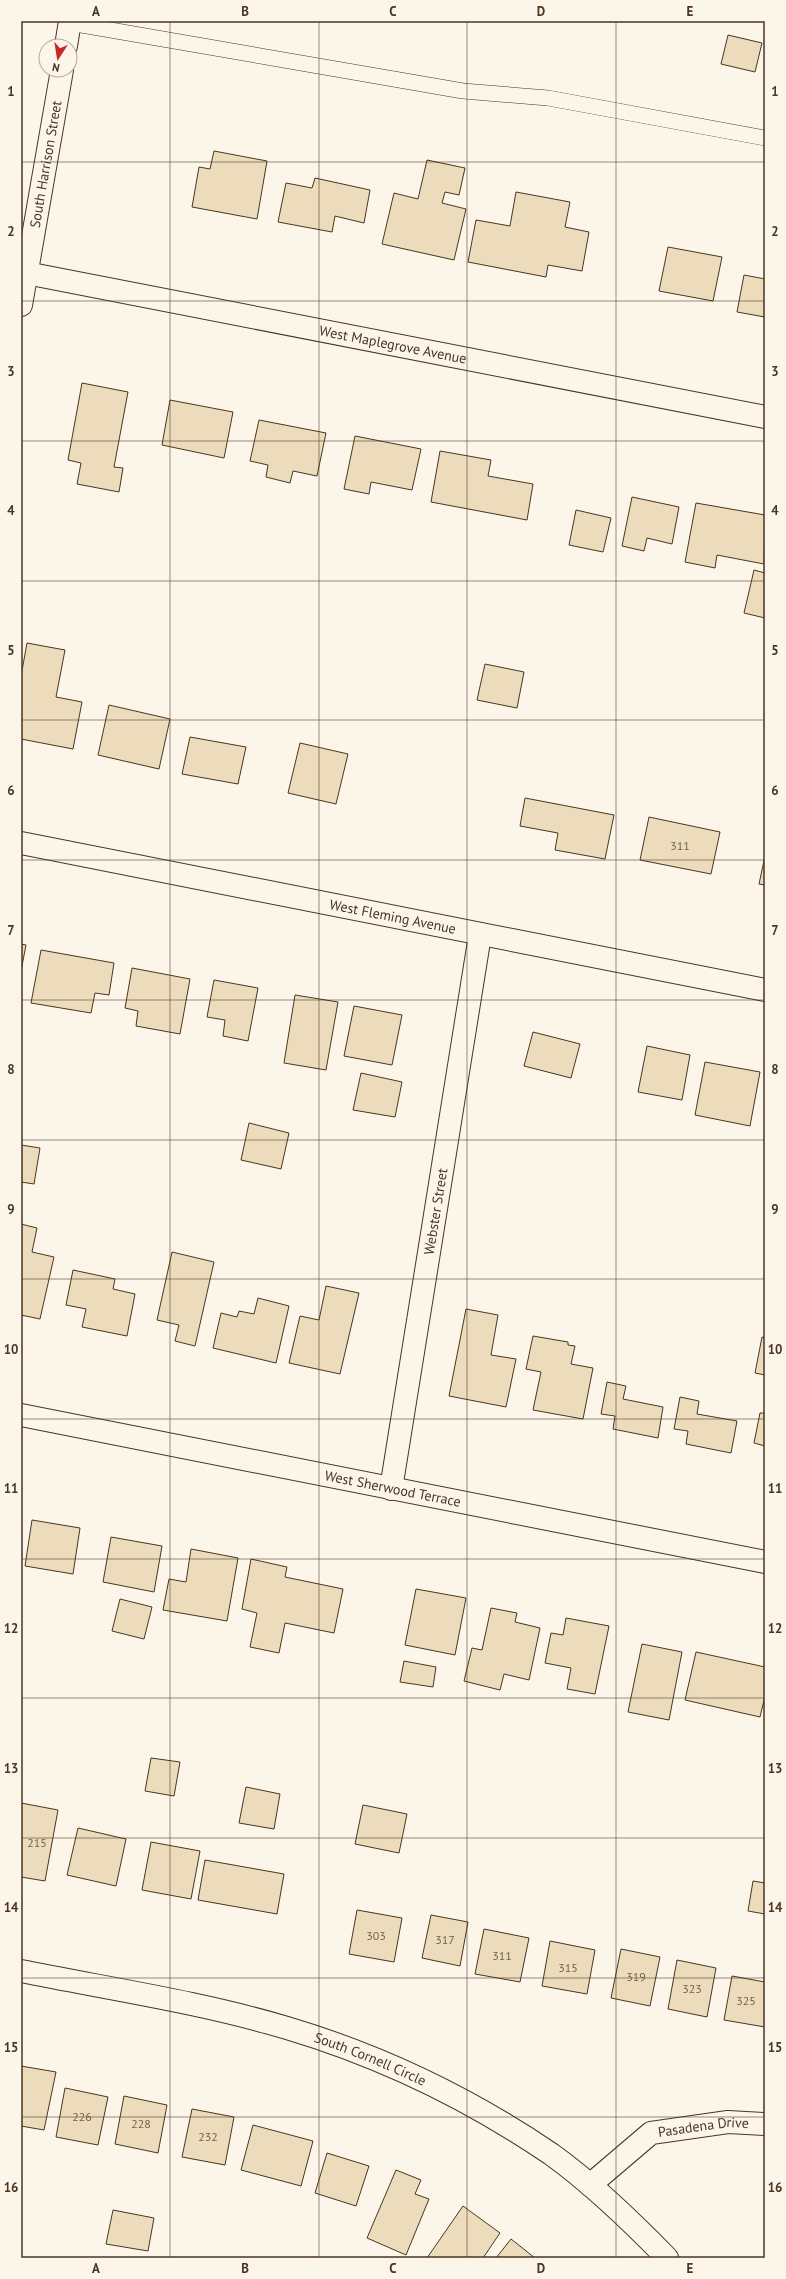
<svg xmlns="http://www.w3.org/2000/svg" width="786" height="2279" viewBox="0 0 786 2279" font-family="'PT Sans',sans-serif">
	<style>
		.building { fill: #ecdcbc; stroke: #4a3520 }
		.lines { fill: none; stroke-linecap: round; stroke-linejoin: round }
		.lane-casing { stroke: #4a3520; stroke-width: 16 }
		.street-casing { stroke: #4a3520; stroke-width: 24 }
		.lane { stroke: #fbf6e9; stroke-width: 15 }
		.street { stroke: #fbf6e9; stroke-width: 22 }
		.grid { fill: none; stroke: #4a3520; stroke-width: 1; stroke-opacity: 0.55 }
		.labels { text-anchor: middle; stroke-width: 3; stroke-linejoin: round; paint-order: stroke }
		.number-label { font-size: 12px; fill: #725f47 }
		.street-label { font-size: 14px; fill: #4a3520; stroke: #fbf6e9 }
		.neatline { fill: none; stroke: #4a3520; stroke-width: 1.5 }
		.grid-label { font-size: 13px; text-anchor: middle; font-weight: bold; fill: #4a3520 }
	</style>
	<rect width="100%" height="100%" fill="#fbf6e9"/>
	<path class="building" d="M728,35L762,43L755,72L721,64Z
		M214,151L267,161L257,219L192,207L199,167L210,169Z
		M427,160L465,168L459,195L445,192L442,203L466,209L454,260L382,244L394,193L418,199Z
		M315,178L370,190L364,223L335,216L332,232L278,222L286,183L312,188Z
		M516,192L570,202L565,227L589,232L582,271L548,265L546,277L468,262L476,220L510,226Z
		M668,247L722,257L713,301L659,291Z
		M744,275L765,279V317L737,312Z
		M82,383L128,392L114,467L123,468L119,492L77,484L81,463L68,460Z
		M170,400L233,412L224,458L162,445Z
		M259,420L326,433L317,476L293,471L290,483L266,477L268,465L250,461Z
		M355,436L421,449L412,490L371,482L369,494L344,489Z
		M440,451L491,460L488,476L533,484L527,520L431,502Z
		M632,497L679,507L672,544L647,538L644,551L622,546Z
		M696,503L765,515L764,564L717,555L715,568L685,562Z
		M576,510L611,518L603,552L569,545Z
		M754,570L765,573V618L744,613Z
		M27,643L65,650L56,697L82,702L73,749L21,739V676Z
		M485,664L524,672L517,708L477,700Z
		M109,705L170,719L159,769L98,755Z
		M190,737L246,747L238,784L182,774Z
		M300,743L348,754L336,804L288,793Z
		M525,798L614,815L605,859L555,850L558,833L520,826Z
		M649,817L720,832L711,874L640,860Z
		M765,856V885L759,884Z
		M21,944L26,945L21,971Z
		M41,950L114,963L109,995L95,993L91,1013L31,1003Z
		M132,968L190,979L180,1034L136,1026L138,1011L125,1008Z
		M214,980L258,988L248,1041L223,1036L225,1020L207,1017Z
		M295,995L338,1002L326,1070L284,1063Z
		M354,1006L402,1015L392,1065L344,1056Z
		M533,1032L580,1044L571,1078L524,1066Z
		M647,1046L690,1055L682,1100L638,1092Z
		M705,1062L760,1072L750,1126L695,1115Z
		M361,1073L402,1082L395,1117L353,1110Z
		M249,1123L289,1133L281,1169L241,1160Z
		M21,1145L40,1148L34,1184L21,1182Z
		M21,1224L37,1228L32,1252L54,1257L40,1319L21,1315Z
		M172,1252L214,1262L195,1346L175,1341L179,1325L157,1320Z
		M73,1270L115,1279L113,1289L135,1294L127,1336L82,1327L86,1309L66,1305Z
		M326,1286L359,1293L340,1374L289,1363L300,1316L319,1320Z
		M258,1298L289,1306L276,1363L213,1348L221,1313L237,1317L239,1311L254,1314Z
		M466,1309L498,1315L491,1355L516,1359L506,1407L449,1396Z
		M533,1336L568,1342V1345L575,1346L571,1364L593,1368L583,1419L533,1410L541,1372L526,1369Z
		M762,1337L765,1338V1375L755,1373Z
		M607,1382L626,1386L623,1399L663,1407L658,1438L613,1429L615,1416L601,1414Z
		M680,1397L699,1401L697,1414L737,1421L731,1453L686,1444L688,1431L674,1429Z
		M760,1413H765V1446L754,1443Z
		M32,1520L80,1528L73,1574L25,1566Z
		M111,1537L162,1546L154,1592L103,1582Z
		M191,1549L238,1558L227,1621L163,1610L169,1579L186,1582Z
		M251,1559L287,1567L285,1577L343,1589L334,1633L285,1623L279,1653L250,1647L257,1613L242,1609Z
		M416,1589L466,1598L455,1655L405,1645Z
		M120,1599L152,1607L144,1639L112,1631Z
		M491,1608L517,1613L515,1622L540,1628L529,1680L504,1674L500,1690L464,1681L472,1648L482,1650Z
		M566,1618L609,1626L595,1694L567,1689L571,1668L545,1663L551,1633L563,1635Z
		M642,1644L682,1652L669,1720L628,1712Z
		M696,1652L765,1667V1696L760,1717L685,1700Z
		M404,1661L436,1667L433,1687L400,1682Z
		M151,1758L180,1762L174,1796L145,1791Z
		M246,1787L280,1794L274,1829L239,1823Z
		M21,1803L58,1810L45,1881L21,1877Z
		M363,1805L407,1814L399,1853L355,1844Z
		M78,1828L126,1839L116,1886L67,1875Z
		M151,1842L200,1851L191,1899L142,1890Z
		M205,1860L284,1874L277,1914L198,1900Z
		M753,1881L765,1883V1914L748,1911Z
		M357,1910L402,1918L394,1962L349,1954Z
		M431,1915L468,1922L460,1966L422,1958Z
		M484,1929L529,1938L520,1982L475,1974Z
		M550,1941L595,1950L587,1994L542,1986Z
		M621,1949L660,1957L650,2006L611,1998Z
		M677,1960L716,1968L707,2017L668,2009Z
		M732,1976L765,1982V2027L724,2020Z
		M21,2066L56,2072L44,2130L21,2126Z
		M65,2088L108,2097L98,2145L56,2137Z
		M124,2096L167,2105L158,2153L115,2144Z
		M192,2109L234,2117L225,2165L182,2157Z
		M253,2125L313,2141L301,2186L241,2170Z
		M327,2153L369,2166L356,2206L315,2193Z
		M396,2170L421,2180L415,2194L429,2199L406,2255L367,2238Z
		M463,2206L500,2233L483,2258H427Z
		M113,2210L154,2218L148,2251L106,2244Z
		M511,2239L535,2258H496Z"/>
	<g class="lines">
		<g class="lane-casing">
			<path id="lane" d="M70,23L463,91L548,98L765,138"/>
		</g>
		<g class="street-casing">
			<g id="street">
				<path d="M66,46L70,21"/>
				<path id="s1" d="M21,272L765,417"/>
				<path id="s2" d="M21,305L62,70"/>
				<path id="s3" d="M21,843L765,990"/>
				<path id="s4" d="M21,1415L765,1562"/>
				<path id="s5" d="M391,1489L480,935"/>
				<path id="s6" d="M21,1971C110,1989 200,2002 287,2028C381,2056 470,2099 551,2154C593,2184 631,2221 667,2258"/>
				<path id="s7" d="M590,2185L651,2133L728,2122L765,2124"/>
			</g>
		</g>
		<use href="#lane" class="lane"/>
		<use href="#street" class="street"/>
	</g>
	<path class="grid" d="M170,21V2258M319,21V2258M467,21V2258M616,21V2258M21,162H765M21,301H765M21,441H765M21,581H765M21,720H765M21,860H765M21,1000H765M21,1140H765M21,1279H765M21,1419H765M21,1559H765M21,1698H765M21,1838H765M21,1978H765M21,2117H765"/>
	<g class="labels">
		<g class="number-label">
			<text x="680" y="850">311</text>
			<text x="37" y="1847">215</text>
			<text x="376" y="1940">303</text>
			<text x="445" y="1944">317</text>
			<text x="502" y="1960">311</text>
			<text x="568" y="1972">315</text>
			<text x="636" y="1981">319</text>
			<text x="692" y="1993">323</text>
			<text x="746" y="2005">325</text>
			<text x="82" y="2121">226</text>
			<text x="141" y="2128">228</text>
			<text x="208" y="2141">232</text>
		</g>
		<g class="street-label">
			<text dy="5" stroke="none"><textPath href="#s2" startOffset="143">South Harrison Street</textPath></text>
			<text dy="5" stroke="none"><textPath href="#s1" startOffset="379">West Maplegrove Avenue</textPath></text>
			<text dy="5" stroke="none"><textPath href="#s3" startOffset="379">West Fleming Avenue</textPath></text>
			<text dy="5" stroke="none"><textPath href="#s5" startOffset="281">Webster Street</textPath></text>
			<text dy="5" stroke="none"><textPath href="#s4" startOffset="379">West Sherwood Terrace</textPath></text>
			<text dy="5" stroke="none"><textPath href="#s6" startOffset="361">South Cornell Circle</textPath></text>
			<text dy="5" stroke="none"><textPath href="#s7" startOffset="133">Pasadena Drive</textPath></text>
		</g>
	</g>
	<rect width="786" height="2279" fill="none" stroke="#fbf6e9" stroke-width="44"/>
	<g transform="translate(58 58) rotate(192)"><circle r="19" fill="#fbf6e9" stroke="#b4a999"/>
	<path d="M0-3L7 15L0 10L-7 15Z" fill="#c62828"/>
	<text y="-6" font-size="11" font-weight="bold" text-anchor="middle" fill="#4a3520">N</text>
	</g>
	<rect x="22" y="22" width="742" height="2235" class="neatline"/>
	<g class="grid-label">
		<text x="96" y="16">A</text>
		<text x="245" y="16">B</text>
		<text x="393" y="16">C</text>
		<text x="541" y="16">D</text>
		<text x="690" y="16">E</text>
		<text x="11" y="96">1</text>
		<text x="775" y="96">1</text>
		<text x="11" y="236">2</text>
		<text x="775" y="236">2</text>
		<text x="11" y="376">3</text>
		<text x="775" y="376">3</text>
		<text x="11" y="515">4</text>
		<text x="775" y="515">4</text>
		<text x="11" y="655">5</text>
		<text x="775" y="655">5</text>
		<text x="11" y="795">6</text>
		<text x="775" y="795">6</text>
		<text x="11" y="935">7</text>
		<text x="775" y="935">7</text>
		<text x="11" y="1074">8</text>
		<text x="775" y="1074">8</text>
		<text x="11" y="1214">9</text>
		<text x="775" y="1214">9</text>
		<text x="11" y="1354">10</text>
		<text x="775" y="1354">10</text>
		<text x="11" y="1493">11</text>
		<text x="775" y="1493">11</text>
		<text x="11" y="1633">12</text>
		<text x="775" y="1633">12</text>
		<text x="11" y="1773">13</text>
		<text x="775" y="1773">13</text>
		<text x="11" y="1912">14</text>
		<text x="775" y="1912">14</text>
		<text x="11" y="2052">15</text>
		<text x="775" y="2052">15</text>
		<text x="11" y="2192">16</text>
		<text x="775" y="2192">16</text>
		<text x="96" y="2273">A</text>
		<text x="245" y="2273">B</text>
		<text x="393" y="2273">C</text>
		<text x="541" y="2273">D</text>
		<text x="690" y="2273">E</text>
	</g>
</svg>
